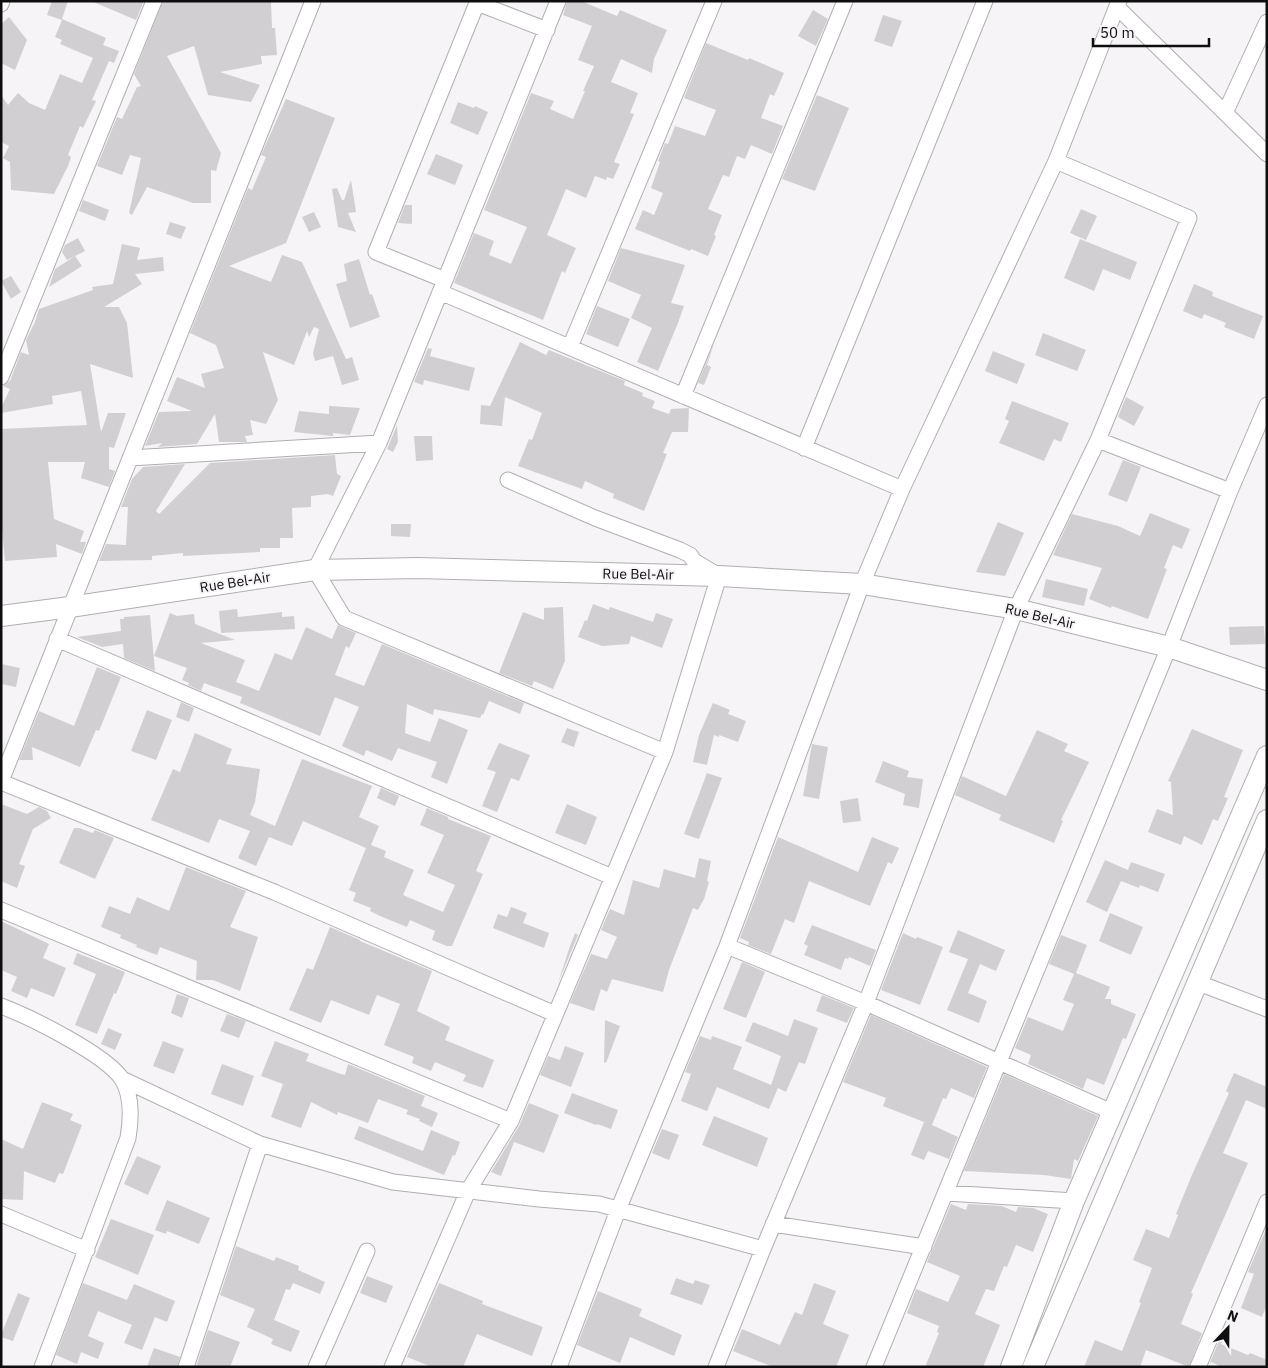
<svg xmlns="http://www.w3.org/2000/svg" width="1268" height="1368" viewBox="0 0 1268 1368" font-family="'IBM Plex Sans',sans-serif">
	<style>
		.building { fill: #d2cfd2 }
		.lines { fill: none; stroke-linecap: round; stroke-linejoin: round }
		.minor-casing { stroke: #b0aeb1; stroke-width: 17 }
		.major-casing { stroke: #b0aeb1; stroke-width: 22 }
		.minor { stroke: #fff; stroke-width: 15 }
		.major { stroke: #fff; stroke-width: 20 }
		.labels { text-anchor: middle; stroke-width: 4; stroke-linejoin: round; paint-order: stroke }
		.street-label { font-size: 14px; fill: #0f0e0f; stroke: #f6f4f7 }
	</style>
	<rect width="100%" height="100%" fill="#f6f4f7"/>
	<path class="building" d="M52,1H68L62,19L106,38L103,45L119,51L114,63L109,61L92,100L96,101L83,128L80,126L68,155L71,157L68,166L54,194L11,190L10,162L3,158L9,146L1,142V95L8,105L18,93L29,103L45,110L60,74L82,83L93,58L60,44L62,40L55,37L62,20L47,15Z
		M91,1H144L136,20Z
		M163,1H271L272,28H275L277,55L261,56L262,64L220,72L260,85L251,102L208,95L194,46L167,56L221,153L216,171L211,170V203H193L147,187L132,215L129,213L141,158L130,155L122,175L97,166L117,117L122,119L137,87L141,86L134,74Z
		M567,1H581L617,16L620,10L667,30L654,59L652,73L621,59L611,82L638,93L630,113L634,114L614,162L620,164L613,179L607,177L606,180L595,176L586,198L566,189L547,235L576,248L565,273L562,271L543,320L454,283L474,233L494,241L489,255L511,264L527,227L484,210L531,93L554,101L550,109L573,119L585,91H583L594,66L578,60L592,26L563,15Z
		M813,10L828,19L816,46L798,36Z
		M883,15L902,21L892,47L874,41Z
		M9,17L27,40L15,70L1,63V24Z
		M706,43L748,60L749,58L784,73L774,96L770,94L761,118L783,126L772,154L751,145L745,159L737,156L729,177L723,175L708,209L722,215L714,235L716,236L708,256L691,249L690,251L635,229L643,210L654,215L663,193L651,188L660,162L658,161L665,143L668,144L675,126L705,136L716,110L684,98Z
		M817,95L849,108L815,191L782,179Z
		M286,99L335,118L286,243L229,266L271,282L282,255L302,262L346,359L352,357L359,380L342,385L333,356L315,361L313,353L319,329L314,327L309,337L307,331L294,365L263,352L278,400L266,424L250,420L253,435L245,436L247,442H219L215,414L197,444L158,447L162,443L145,446L159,412L192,411L167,401L177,377L205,388L201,374L224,368L216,345L190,333L248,188L252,190L266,157L261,155Z
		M458,102L474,108L475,106L488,112L478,135L450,123Z
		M436,154L463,165L455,185L427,174Z
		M351,180L356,212L348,213L356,232L338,227L332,189L337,188L342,200H344Z
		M83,200L109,210L105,221L79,211Z
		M405,205H412V224L398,223Z
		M1081,209L1097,216L1086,240L1070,233Z
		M314,212L321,227L309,232L302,217Z
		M170,222L186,227L181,239L166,234Z
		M78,238L85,251L67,260L62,252L65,245Z
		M1080,239L1137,262L1130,280L1103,269L1094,291L1064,278Z
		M122,244L140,248L137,260L163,257L164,271L135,274L142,284L104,307H119L127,323L133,378L90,364L101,432L108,413H126L114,448L109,447V469L115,471L109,487L81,478L85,462H48L54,519L84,531L80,542H86L82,554L56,544L57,557L5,561L1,519V429L87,425L81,391L52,396L53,404L1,413V408L10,389L3,386L10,381L21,352L29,355L26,340L35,322L39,309L93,290L92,287L113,284Z
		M621,248L685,265L671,303L684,306L678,323L658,371L637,362L652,328L631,318L641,295L608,281Z
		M75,256L82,266L49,287L55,269Z
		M359,259L370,295L372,294L380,317L350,328L336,284L347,281L344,264Z
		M11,276L21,292L11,299L1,281Z
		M1194,284L1213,292L1212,296L1263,316L1254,339L1224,327L1226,323L1204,314L1202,319L1183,311Z
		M597,306L630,319L618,347L586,334Z
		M1043,333L1086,350L1077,371L1035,355Z
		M520,342L546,355L549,350L625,381L624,385L643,393L642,396L655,401L652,408L669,414L671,409L689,408L688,432H672L663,453L667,454L644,511L613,498L614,494L585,481L582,489L518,466L529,439L532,440L542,413L505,397L502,426L480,424L481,405L490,406Z
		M714,344L707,365L711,367L704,385L698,383Z
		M428,348L432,349L430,356L475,368L469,391L424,380L423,385L414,382Z
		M993,351L1025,364L1017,384L985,371Z
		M1126,397L1144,407L1134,426L1118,417Z
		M1012,401L1069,423L1061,442L1054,439L1044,461L999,443L1009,421L1005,419Z
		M329,406L360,408L350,435L333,433V436L294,432L299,411L329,414Z
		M397,425L398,442L393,452L387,449Z
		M414,436H432L433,460L416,461Z
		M335,455L337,474L341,476L333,496L328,494L311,496V507L292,508L293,538H280V548H260V552L183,556V553L152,556V560L99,561L106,544L126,545L128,507H121L132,479L143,467L185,464L156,511L159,514L210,463Z
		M1123,460L1141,467L1127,502L1108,495Z
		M1150,513L1190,529L1182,549L1173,545L1164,568L1167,569L1148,619L1112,606L1111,608L1089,599L1102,568L1053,555L1072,514L1118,526L1140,536Z
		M998,522L1024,533L1005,576L976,572Z
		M391,524H411L410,537L391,536Z
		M1046,579L1088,589L1084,606L1042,597Z
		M593,604L609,610L610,607L653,622L656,613L673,619L662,648L631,636L629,644L602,646L578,637L585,620L587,621Z
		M563,607L565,661L553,689L534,681L532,686L499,673L523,612L544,620V608Z
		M237,609L238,617L282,612V617L294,616L295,629L221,633L219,611Z
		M170,613L177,616L194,614L195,624L235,640L201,643L245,660L236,682L259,691L275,653L292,660L306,627L332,639L338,625L356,633L349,648L346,646L335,675L364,686L382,644L524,703L520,714L489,701L483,715L482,714L480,718L434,709L433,715L407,704L405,733L430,742L439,718L468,730L447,784L431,777L437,762L398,748L392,761L366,750L364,756L342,746L359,707L335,697L320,736L240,703L242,697L204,683L201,691L188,685L189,683L182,680L187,668L154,656Z
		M150,615L155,671L124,658L123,644L102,647L77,637L121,631L120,619H124V617Z
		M1264,626L1265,644L1230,645L1229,627Z
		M1,664L20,668L16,687L1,684Z
		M97,667L121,677L99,731L96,730L80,767L32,747L33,760H19L39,711L74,726Z
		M181,702L194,708L189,722L176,717Z
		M713,703L730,710L728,714L746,721L738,742L719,735V737L714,735L707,765L693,762L699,735Z
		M147,710L172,720L156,760L131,751Z
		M567,728L579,732L574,747L561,742Z
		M1192,729L1243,750L1224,797L1228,798L1218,821L1213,819L1202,845L1184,836L1181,845L1148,832L1157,809L1173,815L1171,782L1168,781Z
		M1037,730L1068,744L1064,751L1089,762L1061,820L1063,821L1054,843L999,820L1001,815L955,795L962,776L1006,796Z
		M195,733L232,749L226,764L260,769L255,802L250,815L275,826L302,759L372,786L359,817L379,826L371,845L386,851L384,857L414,870L403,895L443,912L455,885L427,873L444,835L420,825L427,808L448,817V819L491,836L476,871L483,874L452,946H447L432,940L435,931L410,920L407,927L380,916L370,911L371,908L353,901L356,893L349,890L366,848L303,821L292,846L269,837L256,866L238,858L250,831L219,819L209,843L151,820L173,769L180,772Z
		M499,743L530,755L519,781L511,778L497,812L482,806L496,772L487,769Z
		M812,744L828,747L819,799L803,796Z
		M883,761L909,771L907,777L923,779L919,808L903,805L905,794L875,782Z
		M707,773L722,778L699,839L684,834Z
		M381,788L399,796L395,806L377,798Z
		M858,798L861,821L843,823L840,801Z
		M1,804L27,814L39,807L47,811L51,818L33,829L19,864L25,866L17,888L1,881Z
		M567,804L597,817L586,845L555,833Z
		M74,828H79L93,833L95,830L114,838L95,879L59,863Z
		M778,837L858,872L872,837L899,848L892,864L888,862L870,906L809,881L794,923L785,919L771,954L748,945L749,942L740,938Z
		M699,858L711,861L707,881L709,882L704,899L698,910L693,908L669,970L663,992L612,979L607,992L601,989L594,1011L570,1003L591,954L607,959L617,937L601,930L610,909L624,915L633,880L659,888L664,869L695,878Z
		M1105,860L1128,870L1131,862L1165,874L1158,892L1140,885L1139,888L1121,881L1107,912L1086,902Z
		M186,867L246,891L230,927L258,937L240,991L213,980H196L197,961L160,947L157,955L136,947L137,945L120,938L121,935L101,927L109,906L130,914L137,897L169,911Z
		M511,907L527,913L523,923L549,933L544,948L493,928L498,914L507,917Z
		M1110,913L1143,927L1131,955L1099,941Z
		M1,921L49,944L43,958L66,968L54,997L31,988L27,998L11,991L17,977L1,970Z
		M812,925L876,950L870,966L849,957L848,959L845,958L841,970L804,955L808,946L804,944Z
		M330,927L360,940V941L432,971L417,1011L450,1027L445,1040L494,1060L483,1088L463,1081L466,1075L435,1062L431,1071L412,1063L414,1057L384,1045L400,1004L377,995L369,1015L331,1000L321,1023L289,1010L307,968L313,970Z
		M958,930L1005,950L996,971L980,964L968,993L987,1001L979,1023L947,1010L968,959L949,952Z
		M575,933L578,935L558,983L569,949Z
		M903,933L916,939L917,937L943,947L920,1005L881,990Z
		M1061,935L1087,945L1076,973L1110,987L1105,999H1111V1004L1136,1014L1126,1039L1123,1038L1104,1085L1087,1078L1083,1089L1028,1064L1031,1055L1015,1048L1028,1017L1063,1031L1074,1004L1063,1000L1074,974L1049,964Z
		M77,953L125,972L116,994L114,993L97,1034L75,1025L96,974L73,964Z
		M742,962L765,972L746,1018L723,1009Z
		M177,994L189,998L182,1018L171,1013Z
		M822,995L854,1008L847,1023L816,1011Z
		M227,1014L246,1021L239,1038L220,1031Z
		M871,1015L987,1067L974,1098L951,1088L946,1099L943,1098L932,1125L958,1137L949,1159L928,1151L924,1160L911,1155L924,1122L883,1106L886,1098L843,1082Z
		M794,1019L818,1028L805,1064L799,1062L786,1092L778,1088L769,1109L717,1087L707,1111L681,1101L691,1074L685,1072L700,1036L711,1040L712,1036L742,1047L733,1069L771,1085L781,1056L745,1041L753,1022L788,1036Z
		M605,1020L620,1026L606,1063L604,1062Z
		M108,1028L122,1034L115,1050L101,1044Z
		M163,1041L184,1049L174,1074L153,1066Z
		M275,1041L309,1054L306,1061L338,1073L345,1075L348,1064L425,1096L421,1106L438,1113L432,1127L419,1121L420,1119L406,1114L408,1110L378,1099L368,1123L338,1112L337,1115L311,1102L301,1128L271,1117L283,1084L261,1076Z
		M565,1046L584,1053L571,1087L540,1075L548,1056L560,1060Z
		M222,1064L254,1076L243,1106L211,1094Z
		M1234,1073L1267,1087V1109L1246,1100L1223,1153L1248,1163L1191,1293L1193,1294L1181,1324L1202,1333L1189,1367L1146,1350L1140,1367H1084L1095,1340L1122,1351L1141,1303L1139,1302L1152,1268L1133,1260L1146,1229L1169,1238L1178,1215L1176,1214L1191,1177L1229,1093L1226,1091Z
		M1004,1074L1098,1116L1078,1161L1074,1159L1071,1179L1044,1175L964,1171Z
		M572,1093L618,1110L611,1129L597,1124L596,1125L564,1113Z
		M42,1102L73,1114L70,1120L82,1125L63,1174L59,1173L55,1183L24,1171L23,1200L1,1199V1139L23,1149Z
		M529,1103L559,1115L544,1153L514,1142L501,1176L491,1172L519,1126Z
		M714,1116L768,1138L757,1167L702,1145Z
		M359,1126L423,1151L431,1130L460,1142L455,1156L453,1155L444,1175L354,1139Z
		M662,1129L679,1135L669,1160L652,1153Z
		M137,1156L161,1166L148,1195L124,1184Z
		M167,1200L210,1218L199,1244L167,1231L166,1234L155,1230Z
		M951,1204L966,1210L968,1204L1002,1206L1016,1212L1018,1207L1033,1208L1048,1214L1033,1252L1016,1245L1007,1267L1004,1266L994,1291L986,1289L975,1314L1000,1325L983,1367H925L939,1333L937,1332L939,1326L907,1313L916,1289L948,1302L960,1276L927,1262Z
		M111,1219L154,1235L138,1275L95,1257Z
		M1267,1227V1305L1262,1317L1241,1308L1254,1274L1248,1272Z
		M236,1246L274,1261L276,1257L299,1266L298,1270L325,1282L320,1294L293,1283L290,1290L286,1289L274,1320L300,1331L291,1352L271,1344L273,1339L247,1327L255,1309L220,1295Z
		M367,1276L393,1286L386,1303L360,1293Z
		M676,1278L693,1284L695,1280L710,1285L702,1305L670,1294Z
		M83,1283L127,1300L134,1284L175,1301L167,1322L155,1317L142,1350L124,1343L132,1325L98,1311L88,1336L104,1343L98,1359L81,1352L77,1364L56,1355Z
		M439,1283L483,1301L482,1304L543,1327L532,1356L477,1334L463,1367H432L407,1357Z
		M814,1283L836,1291L823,1324L849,1335L836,1367H773L733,1351L742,1329L780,1345L795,1312L802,1315Z
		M598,1291L642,1309L639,1316L682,1335L674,1356L630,1337L620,1363L577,1345Z
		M18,1293L30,1298L13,1341L1,1337V1335Z
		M208,1330L240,1342L230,1367H196Z
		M1219,1341L1222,1342L1221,1344L1248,1355L1250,1353L1267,1360V1367H1222L1211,1362L1208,1367Z
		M154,1348L180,1357L177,1367H147Z"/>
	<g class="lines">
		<g class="minor-casing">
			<path id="minor" d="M558,1L379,443L315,570L344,618L665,752
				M1,4L2,1
				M1117,7L1267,154
				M1225,113L1267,22
				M445,280L376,252L477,3L547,30
				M440,292L902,489
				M570,347L714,1
				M1,377L154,1
				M683,396L845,1
				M1098,440L1230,491
				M804,448L985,1
				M130,458L379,443
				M57,639L612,877
				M1,781L313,1
				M1,782L274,892L555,1014
				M1,910L511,1121
				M727,946L866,1003L1112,1112
				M1196,982L1267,1009
				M1,1006C30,1017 105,1054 122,1079C132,1095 131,1120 128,1138L42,1367
				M122,1079L260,1144L393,1182L539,1199L599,1204L763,1249
				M946,1193L1074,1201
				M1,1214L87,1250
				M773,1224L924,1247
				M186,1367L260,1144
				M316,1367L367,1251
				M392,1367L468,1191L511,1121L665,752L719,576L694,561L690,555L680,550L595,518L508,480
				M559,1367L618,1210L727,946L862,584L902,489L1056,161L1119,1
				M716,1367L763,1249L866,1003L1016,609L1098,440L1189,218L1056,161
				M874,1367L1169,647L1230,491L1267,405
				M1198,1367L1267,1202"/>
		</g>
		<g class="major-casing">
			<path id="major" d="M1,616L70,607L315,570L418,568L719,576L862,584L1016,609L1169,647L1267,680
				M1011,1367L1074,1201L1267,756
				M1033,1367L1267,820"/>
		</g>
		<use href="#minor" class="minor"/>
		<use href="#major" class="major"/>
	</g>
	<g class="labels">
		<g class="street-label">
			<text transform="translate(638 574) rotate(1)" y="5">Rue Bel-Air</text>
			<text transform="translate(235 582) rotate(-9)" y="5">Rue Bel-Air</text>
			<text transform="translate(1040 616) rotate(13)" y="5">Rue Bel-Air</text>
		</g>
	</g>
	<rect width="1268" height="1368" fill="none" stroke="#0f0e0f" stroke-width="5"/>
	<g transform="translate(1228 1328) rotate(22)" stroke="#f6f4f7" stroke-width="4" paint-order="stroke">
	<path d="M0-4L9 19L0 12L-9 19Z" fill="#0f0e0f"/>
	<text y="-8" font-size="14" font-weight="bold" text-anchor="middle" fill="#0f0e0f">N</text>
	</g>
	<path d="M1093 38v8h116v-8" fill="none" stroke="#0f0e0f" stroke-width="2.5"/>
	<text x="1100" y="38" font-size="15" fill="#0f0e0f" stroke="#f6f4f7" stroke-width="4" paint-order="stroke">50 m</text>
</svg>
